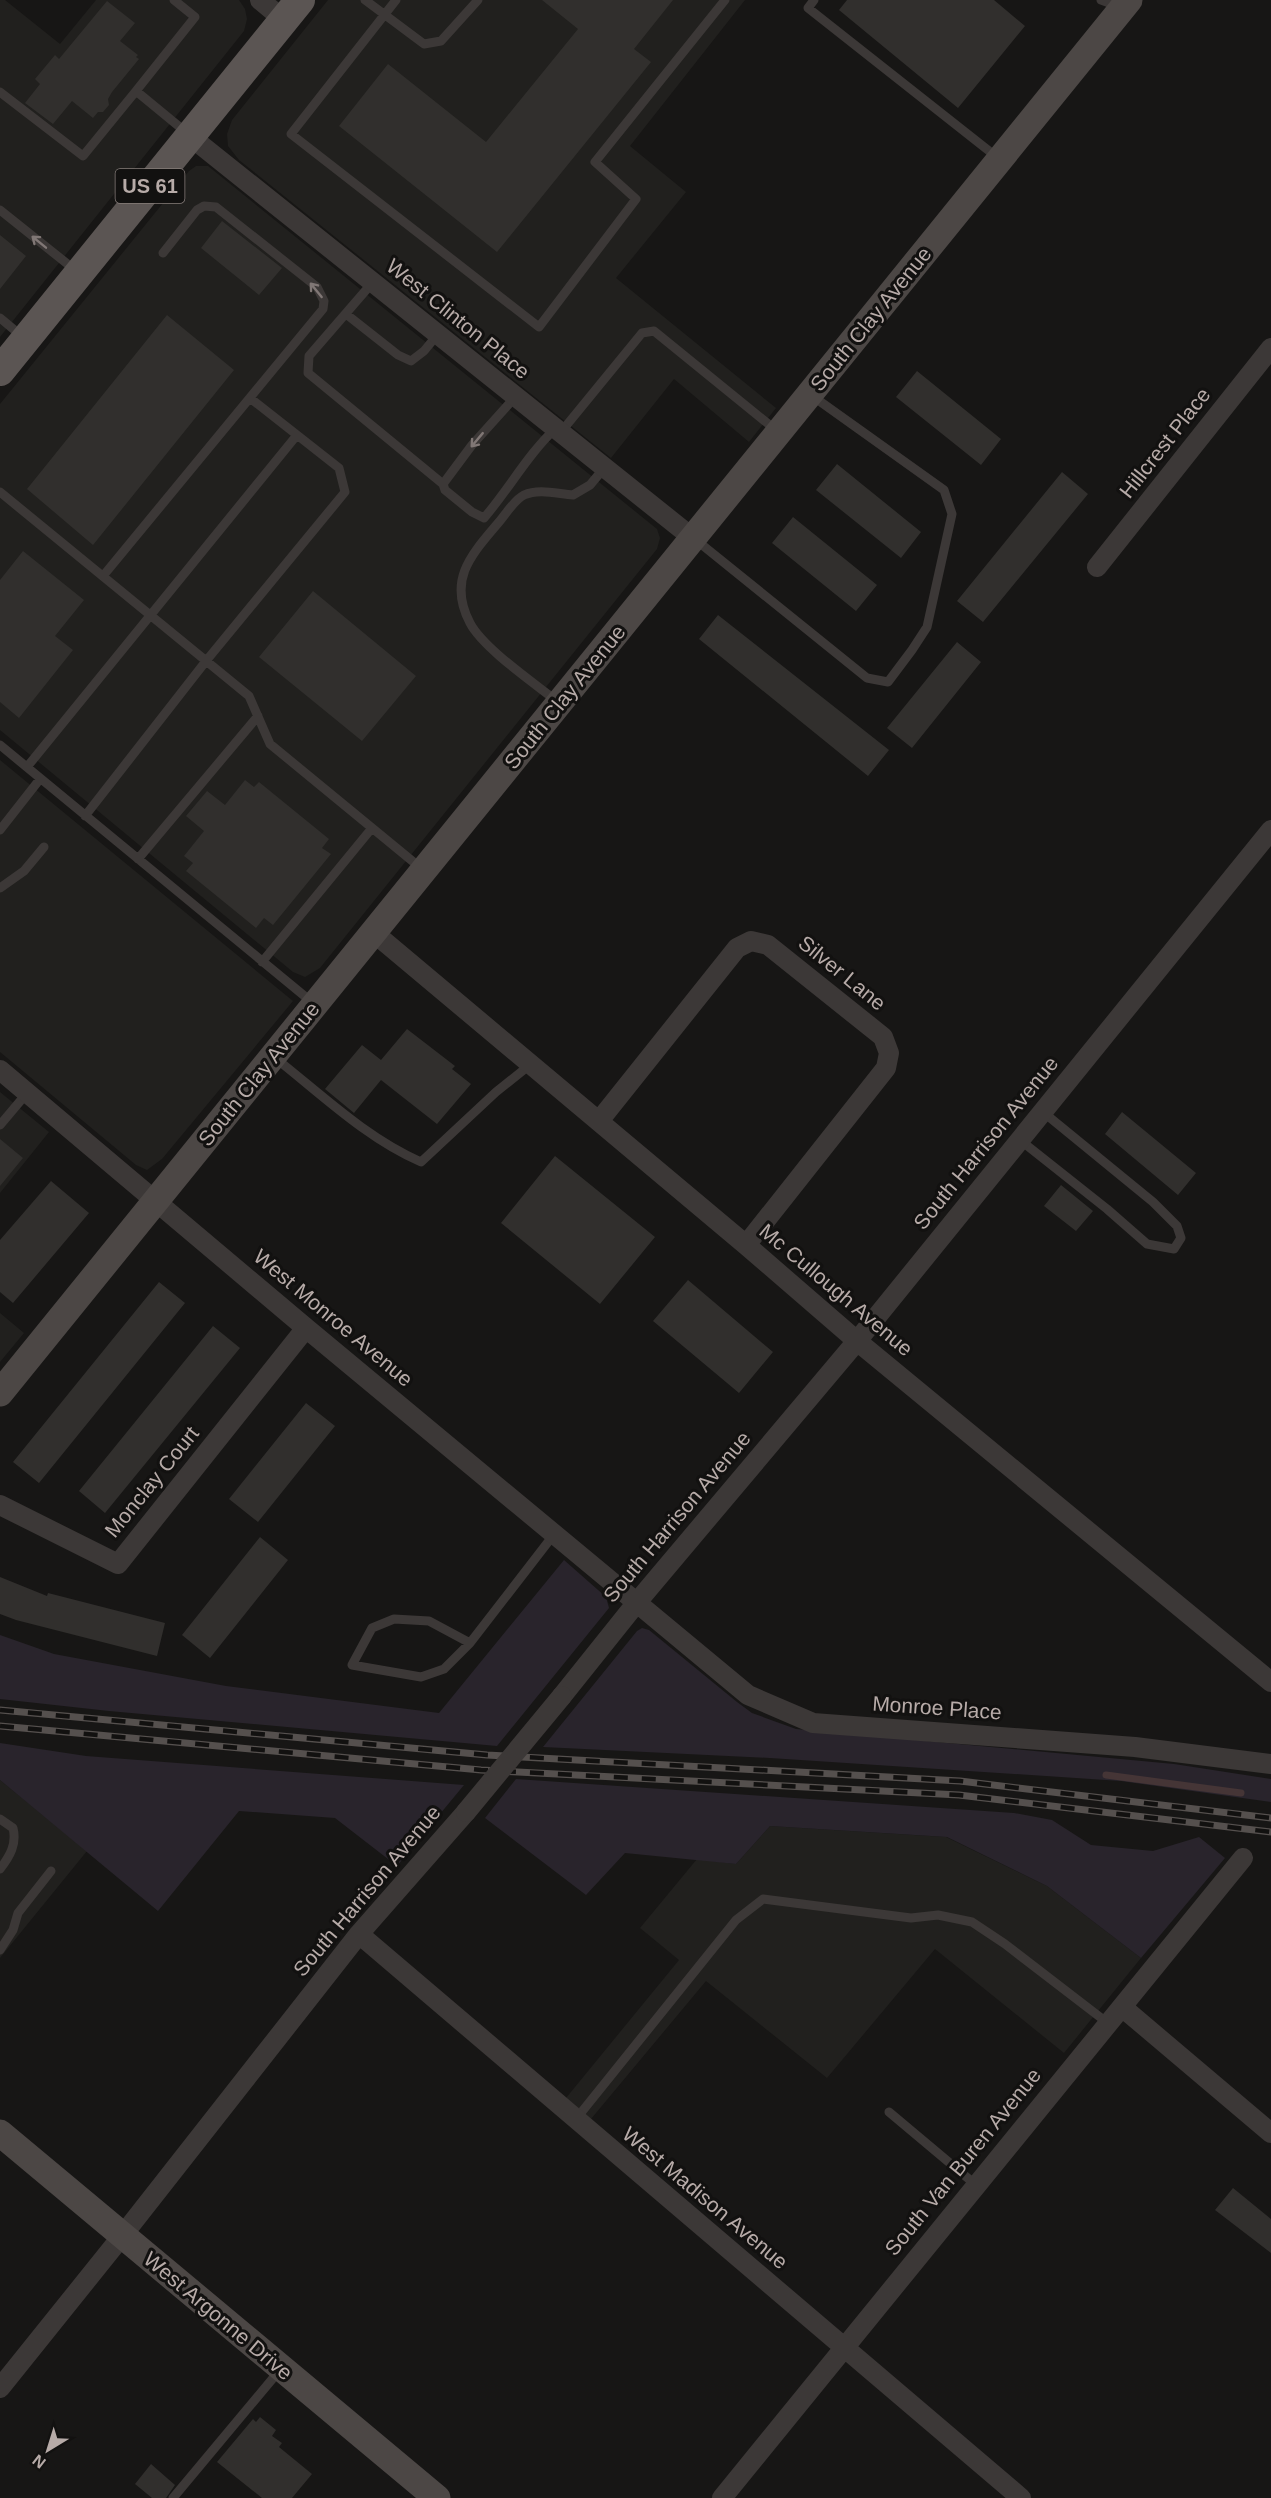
<svg xmlns="http://www.w3.org/2000/svg" width="1271" height="2498" viewBox="0 0 1271 2498" font-family="Helvetica,sans-serif">
	<style>
		.built { fill: #21201e }
		.green { fill: #29242c }
		.lines { fill: none; stroke-linecap: round; stroke-linejoin: round }
		.stream { stroke: #453536; stroke-width: 7 }
		.building { fill: #312f2d }
		.lane { stroke: #3c3837; stroke-width: 9 }
		.street { stroke: #3c3837; stroke-width: 20 }
		.secondary { stroke: #4c4745; stroke-width: 27 }
		.primary { stroke: #5b5553; stroke-width: 30 }
		.rail-casing { stroke: #55504e; stroke-width: 7 }
		.rail { stroke: #121110; stroke-width: 4.5; stroke-dasharray: 14; stroke-linecap: butt }
		.street-bridge { stroke: #3c3837; stroke-width: 20 }
		.oneway { stroke: #807775 }
		.labels { text-anchor: middle; stroke-width: 6; stroke-linejoin: round; paint-order: stroke }
		.shield { fill: #121110; stroke: #867d7a; stroke-width: 1.5 }
		.shield-label { font-size: 20px; font-weight: bold; fill: #b7aba8 }
		.street-label { font-size: 21px; fill: #b7aba8; stroke: #121110 }
	</style>
	<rect width="100%" height="100%" fill="#171615"/>
	<path class="built" d="M0,0H5L60,44L96,0H239L245,9L247,19L244,31L0,337Z
		M328,0H745L630,146L686,192L616,278L776,408L749,442L674,379L611,458L239,160L228,146L227,134L232,120Z
		M196,166H208L657,529L660,538L657,549L320,968L305,977L293,972L0,730V404L189,171Z
		M0,760L293,1001L162,1159L147,1170L136,1165L0,1052Z
		M0,1092L49,1132L0,1193Z
		M0,1313L24,1333L0,1362Z
		M0,1780L87,1851L0,1958Z
		M770,1826L946,1837L1047,1886L1141,1958L1064,2053L935,1949L827,2078L706,1981L591,2119L566,2098L679,1960L640,1928L697,1859L736,1864Z"/>
	<path class="green" d="M564,1560L606,1597L609,1608L497,1746L109,1711L0,1699V1635L54,1654L226,1686L439,1713Z
		M642,1628L649,1630L737,1702L752,1713L796,1729L1174,1764L1271,1779V1802L1121,1781L770,1758L543,1747L637,1631Z
		M0,1743L86,1756L464,1785L397,1866L335,1818L239,1811L158,1911L0,1780Z
		M516,1779L1014,1813L1052,1820L1091,1845L1153,1851L1199,1837L1225,1858L1141,1958L1047,1886L947,1837L770,1826L736,1864L625,1853L586,1895L485,1818Z"/>
	<g class="lines">
		<path class="stream" d="M1106,1775L1241,1793"/>
	</g>
	<path class="building" d="M542,0H673L634,49L651,62L497,252L339,126L388,64L486,142L578,29Z
		M847,0H994L1025,26L958,108L839,10Z
		M107,1L135,23L120,41L138,55L136,57L139,59L112,92L108,99L109,105L103,112H98L93,118L72,101L53,124L25,103L40,84L35,79L55,55L59,59Z
		M222,221L282,268L259,295L201,248Z
		M0,235L26,256L0,289Z
		M167,315L234,370L93,545L27,489Z
		M917,371L1001,439L981,465L896,397Z
		M837,464L921,532L901,558L816,490Z
		M1062,472L1088,494L983,622L957,601Z
		M793,517L877,585L856,611L772,543Z
		M23,551L84,600L55,636L73,650L19,718L0,702V580Z
		M313,591L416,676L362,741L259,657Z
		M718,615L889,750L868,776L699,639Z
		M957,642L981,662L912,748L887,728Z
		M245,780L254,787L259,782L329,839L322,848L331,854L273,925L264,918L256,928L186,871L193,863L184,856L204,831L186,816L207,791L225,805Z
		M407,1029L455,1066L452,1069L471,1084L437,1124L381,1080L354,1113L325,1089L362,1045L381,1060Z
		M1122,1112L1196,1173L1178,1195L1105,1134Z
		M0,1139L23,1158L0,1186Z
		M555,1156L655,1237L600,1304L501,1223Z
		M51,1181L89,1213L13,1303L0,1292V1240Z
		M1061,1185L1093,1211L1076,1231L1044,1206Z
		M688,1280L773,1352L739,1393L653,1321Z
		M159,1282L185,1303L39,1483L13,1462Z
		M213,1326L240,1348L105,1513L79,1491Z
		M306,1403L335,1426L258,1522L229,1499Z
		M260,1537L288,1560L210,1658L182,1635Z
		M0,1577L47,1596L48,1593L165,1623L157,1656L16,1620L0,1614Z
		M1233,2188L1271,2219V2253L1215,2210Z
		M260,2417L276,2430L272,2436L282,2443L279,2447L312,2474L292,2498H262L217,2462L253,2419L256,2422Z
		M151,2464L175,2485L166,2498H152L135,2484Z"/>
	<g class="lines">
		<path class="lane" d="M365,0L424,44L441,41L478,0
			M396,0L291,134L539,327L636,199L595,162L725,0
			M814,0L808,8L998,158
			M1101,0L1120,7
			M136,91L195,17L174,0
			M0,92L83,156L136,91L187,133
			M0,210L75,270
			M373,282L309,356L308,373L443,484
			M346,314L398,355L411,361L424,351L438,334
			M0,318L24,338
			M516,396L472,445L443,484L445,490L472,512L484,518C509,489 528,454 556,428
			M561,432L642,333L654,331L777,431
			M0,492L249,696L270,744L422,869
			M696,540L867,678L888,682L912,650L927,627L952,514L944,490L811,395
			M103,576L323,309L324,301L317,287L216,207L204,206L197,210L163,253
			M558,702C534,683 483,648 470,623C447,579 472,554 499,522C506,514 514,500 524,495C539,488 558,494 573,495L590,485L605,467
			M0,745L313,1003
			M27,767L297,435
			M85,816L206,661L345,492L339,468L250,398
			M0,830L40,779
			M138,859L258,716
			M0,888L24,871L44,847
			M262,962L372,828
			M274,1057C321,1094 366,1138 421,1162L496,1092L531,1064
			M0,1125L27,1093
			M1020,1140L1107,1209L1147,1244L1174,1249L1181,1238L1177,1226L1153,1202L1043,1112
			M470,1643L429,1621L394,1619L372,1628L352,1665L421,1677L444,1669L470,1643L555,1533
			M0,1819L13,1828C17,1844 10,1856 0,1869
			M0,1950L13,1930L18,1913L51,1871
			M889,2112L976,2185
			M576,2119L736,1920L763,1899L911,1918L938,1915L972,1922L1005,1944L1109,2024
			M173,2498L279,2371"/>
		<path class="street" d="M260,0L284,20
			M191,137L694,539
			M1097,567L1271,348
			M373,932L746,1245L857,1341L1271,1682
			M0,1070L306,1328L748,1695L813,1723L1135,1747L1271,1764
			M599,1121L737,948L751,941L768,945L883,1037L889,1053L886,1068L746,1245
			M0,1505L118,1564L306,1328
			M562,1696L638,1601L857,1341L1271,830
			M359,1934L1021,2498
			M1122,2007L1271,2133
			M0,2388L122,2236L359,1934L466,1812
			M722,2498L1243,1858"/>
		<path class="secondary" d="M0,1393L1129,0
			M0,2133L437,2498"/>
		<path class="primary" d="M0,371L300,0"/>
		<g class="rail-casing">
			<path id="rail" d="M0,1710L487,1755L960,1781L1271,1818
				M0,1726L481,1770L959,1795L1271,1832"/>
		</g>
		<use href="#rail" class="rail"/>
		<path class="street-bridge" d="M466,1812L562,1696"/>
	</g>
	<defs><path id="oneway-shaft" d="M-6 0H5M1.5-3L5.5 0L1.5 3" fill="none" stroke-width="1.6" stroke-linecap="round" stroke-linejoin="round" transform="scale(1.5)"/></defs>
	<g class="oneway">
		<use href="#oneway-shaft" transform="translate(39 242) rotate(-141)"/>
		<use href="#oneway-shaft" transform="translate(316 290) rotate(-129)"/>
		<use href="#oneway-shaft" transform="translate(477 440) rotate(130)"/>
	</g>
	<g class="labels">
		<rect class="shield" x="115.5" y="169" width="69" height="34" rx="4.5"/>
		<g class="shield-label">
			<text x="150" y="193">US 61</text>
		</g>
		<g class="street-label">
			<text transform="translate(458 319) rotate(39)" y="7">West Clinton Place</text>
			<text transform="translate(871 319) rotate(-51)" y="7">South Clay Avenue</text>
			<text transform="translate(1165 443) rotate(-52)" y="7">Hillcrest Place</text>
			<text transform="translate(565 697) rotate(-51)" y="7">South Clay Avenue</text>
			<text transform="translate(842 973) rotate(39)" y="7">Silver Lane</text>
			<text transform="translate(259 1074) rotate(-51)" y="7">South Clay Avenue</text>
			<text transform="translate(986 1143) rotate(-51)" y="7">South Harrison Avenue</text>
			<text transform="translate(836 1290) rotate(40)" y="7">Mc Cullough Avenue</text>
			<text transform="translate(333 1318) rotate(40)" y="7">West Monroe Avenue</text>
			<text transform="translate(152 1482) rotate(-51)" y="7">Monclay Court</text>
			<text transform="translate(677 1517) rotate(-50)" y="7">South Harrison Avenue</text>
			<text transform="translate(937 1708) rotate(4)" y="7">Monroe Place</text>
			<text transform="translate(367 1891) rotate(-50)" y="7">South Harrison Avenue</text>
			<text transform="translate(963 2162) rotate(-51)" y="7">South Van Buren Avenue</text>
			<text transform="translate(705 2198) rotate(40)" y="7">West Madison Avenue</text>
			<text transform="translate(218 2316) rotate(40)" y="7">West Argonne Drive</text>
		</g>
	</g>
	<g transform="translate(48 2450) rotate(218)" stroke="#121110" stroke-width="4.5" paint-order="stroke">
	<path d="M0-4.5L10 22L0 15L-10 22Z" fill="#b7aba8"/>
	<text y="-9" font-size="16" font-weight="bold" text-anchor="middle" fill="#b7aba8">N</text>
	</g>
</svg>
